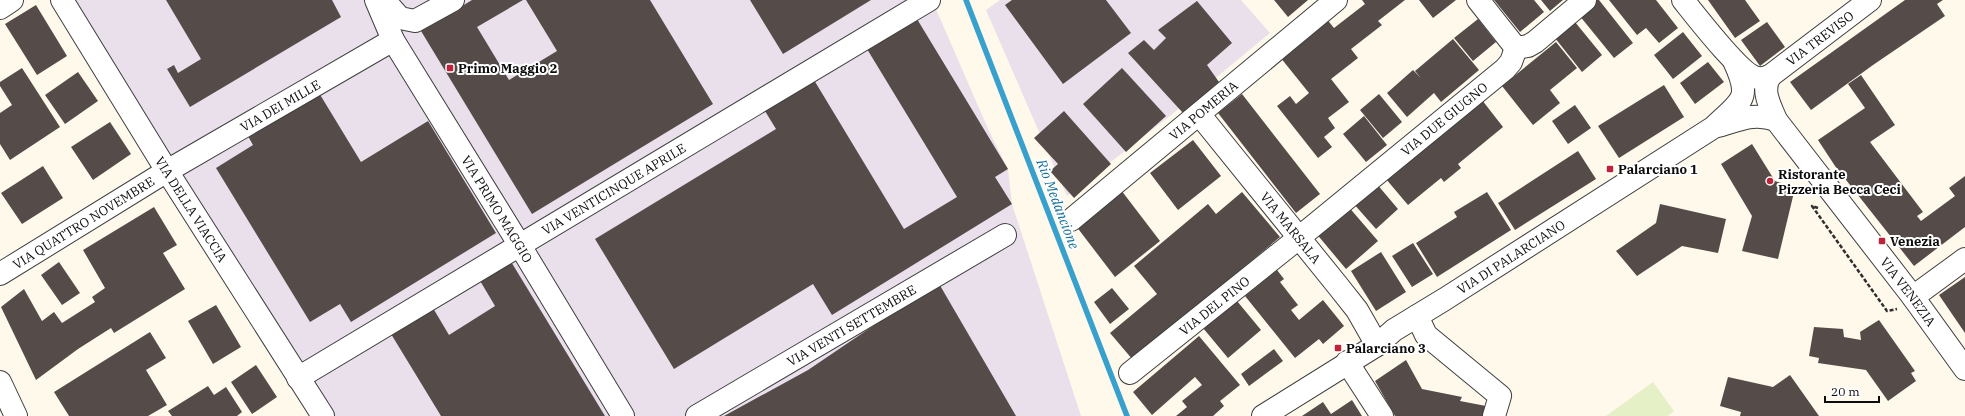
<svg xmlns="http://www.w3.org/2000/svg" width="1965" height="416" viewBox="0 0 1965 416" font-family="'IBM Plex Serif',serif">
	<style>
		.industrial { fill: #e9e0eb }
		.pitch { fill: #e6f0c7 }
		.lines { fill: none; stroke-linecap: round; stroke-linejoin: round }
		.stream { stroke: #37a0cd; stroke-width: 5.5 }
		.building { fill: #554c49 }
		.minor-casing { stroke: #3f3f3f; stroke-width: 24 }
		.path { stroke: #2e2e2e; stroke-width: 2.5; stroke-dasharray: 4 2; stroke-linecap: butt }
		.minor { stroke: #fff; stroke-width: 22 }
		.poi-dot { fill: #bc243b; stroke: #fff; stroke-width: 1.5 }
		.labels { text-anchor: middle; stroke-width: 4; stroke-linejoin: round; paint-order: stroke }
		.street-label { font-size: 13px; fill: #0c0c0c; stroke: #fff }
		.poi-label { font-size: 13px; font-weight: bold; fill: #0c0c0c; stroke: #fff; text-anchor: start }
		.water-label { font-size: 14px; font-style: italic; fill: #16709d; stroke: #fff }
	</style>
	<rect width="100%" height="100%" fill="#fff9eb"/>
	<path class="industrial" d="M62,0H932L989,131L1008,169L1012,204L1081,416H323Z
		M1000,0H1241L1270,33L1171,115L1067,196L986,10Z"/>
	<path class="pitch" d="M1653,382L1674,411L1668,416H1606Z"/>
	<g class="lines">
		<path class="stream" d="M966,0L1127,416"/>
	</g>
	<path class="building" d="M166,0H332L341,17L190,107L167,69L174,65L178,73L201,59Z
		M472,0H523L477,27L509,80L557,51L526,0H650L713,104L532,214L421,31Z
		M750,0H871L783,54Z
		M1012,0H1106L1131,33L1063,84L1005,5Z
		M1274,0H1308L1288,17Z
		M1362,0H1405L1378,21L1382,25L1351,49L1358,58L1331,79L1349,102L1328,118L1335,128L1324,137L1332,147L1318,158L1277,106L1290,96L1296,104L1309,93L1280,57L1325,17L1334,28L1365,4Z
		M1419,0H1456L1433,18Z
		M1494,0H1534L1544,12L1520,32Z
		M1541,0H1563L1550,11Z
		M1597,0H1599L1633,43L1614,58L1579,15Z
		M1609,0H1656L1678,28L1659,43L1646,28L1637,35Z
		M1708,0H1745L1760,21L1735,38Z
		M1905,0H1943L1937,4L1945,16L1873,65L1811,110L1790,82Z
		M1197,1L1232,43L1207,65L1219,82L1183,113L1128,53L1144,40L1154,50L1166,38L1158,30Z
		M36,5L67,56L37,75L5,24Z
		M917,19L1008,169L995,177L1012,204L832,315L813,284L674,369L595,239L776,129L765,111L814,80L904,229L957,197L867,49Z
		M1478,19L1496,42L1473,61L1454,38Z
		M1575,22L1602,55L1582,72L1555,38Z
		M1767,22L1785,47L1760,66L1741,40Z
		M1683,32L1702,56L1673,79L1654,55Z
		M1453,39L1479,70L1441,102L1434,93L1407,117L1387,93L1413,70L1421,78L1415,71Z
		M1556,42L1577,68L1550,90L1560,103L1533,125L1502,86Z
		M1708,62L1724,82L1695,104L1680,83Z
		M22,68L60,127L10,160L0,144V113L12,105L0,86V82Z
		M1122,68L1166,116L1126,152L1083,104Z
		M78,72L98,101L65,124L45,95Z
		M1861,75L1895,125L1870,142L1923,212L1917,216L1921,221L1955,196L1949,188L1965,176V227L1914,266L1835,166L1818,140L1865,108L1848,84Z
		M1664,85L1684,117L1619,158L1598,126Z
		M316,88L361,162L428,121L496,233L351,322L340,304L310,322L216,168L253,145L245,131Z
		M1242,94L1320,194L1296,213L1218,113Z
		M1379,94L1402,122L1383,138L1360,110Z
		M1482,100L1503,127L1458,164L1461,168L1444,182L1441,178L1408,205L1386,179Z
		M1575,105L1591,128L1568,144L1552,121Z
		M1064,111L1111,164L1074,198L1050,171L1058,164L1034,138Z
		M1364,116L1387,145L1366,162L1343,134Z
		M110,122L131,154L93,180L71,147Z
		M1193,140L1221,176L1178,210L1150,173Z
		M1752,144L1775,181L1795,188L1778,259L1742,251L1752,216L1721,164Z
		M1578,151L1596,179L1515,230L1498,203Z
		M43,166L63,198L22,224L1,193Z
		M1376,183L1398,209L1376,229L1353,203Z
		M1121,190L1160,241L1115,277L1076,226Z
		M1242,192L1280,237L1133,360L1110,333L1157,294L1134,266L1208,204L1216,214Z
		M1487,192L1511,230L1437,277L1416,243L1457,217L1454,212Z
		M1660,204L1726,219L1718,253L1682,246L1637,276L1616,251L1656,223Z
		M1347,205L1378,241L1346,269L1315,232Z
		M154,207L177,245L163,253L185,289L114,333L111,328L78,349L36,380L1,307L24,289L42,321L54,312L62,323L95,302L92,297L105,288L83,250Z
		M1413,243L1433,274L1412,287L1392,256Z
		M1381,252L1406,292L1376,311L1351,271Z
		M510,260L605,416H441L388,329L430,303L449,335L495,306L479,279Z
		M59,262L80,293L62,305L41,275Z
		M1277,270L1284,279L1280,282L1298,305L1291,310L1299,320L1323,300L1344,326L1323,344L1319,339L1295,358L1245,296Z
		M1965,277V333L1939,295Z
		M938,282L1016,416H724L808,370Z
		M1112,288L1129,309L1110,324L1094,302Z
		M1237,301L1261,330L1228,358L1203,328Z
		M216,305L241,347L213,364L188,321Z
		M1879,320L1915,371L1911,373L1916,381L1888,401L1866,370L1818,363L1819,358L1809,356L1814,327L1843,329L1844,337L1861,340L1860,332Z
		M150,332L166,358L146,370L167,405L148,416H69L54,392Z
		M1199,336L1240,385L1220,401L1224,406L1213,416H1176L1187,407L1182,401L1202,385L1195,377L1152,415L1133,392Z
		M1274,349L1283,361L1249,386L1241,374Z
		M1406,360L1422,389L1462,397L1460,401L1486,406L1483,416H1395L1375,381Z
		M256,365L277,397L252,414L231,382Z
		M1790,375L1819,416H1740L1741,412L1720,406L1728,377L1773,387Z
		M208,386L214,395L226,387L242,412L237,416H172L168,411Z
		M1352,400L1362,416H1302L1323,402L1331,414Z"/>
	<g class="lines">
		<g class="minor-casing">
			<g id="minor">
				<path id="s1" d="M62,0L167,171L323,416"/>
				<path id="s2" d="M376,0L393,40L519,244L623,416"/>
				<path d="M384,0L400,18L415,21L453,0"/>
				<path d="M1478,0L1516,48"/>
				<path id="s3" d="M1683,0C1695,15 1742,76 1758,78C1762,79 1766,77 1770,76L1870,0"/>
				<path d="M0,8L12,0"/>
				<path d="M1516,48L1528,46L1535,42L1585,0"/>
				<path id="s4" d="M1770,76C1761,91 1770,105 1776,120L1913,297L1965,369"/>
				<path id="s5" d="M1199,114L1338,286L1357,310L1377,345"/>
				<path d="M1718,126C1739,120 1754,112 1776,120"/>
				<path id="s6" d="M1071,220L1336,0"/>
				<path id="s7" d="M0,274L167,171L393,40"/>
				<path d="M1913,297L1965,259"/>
				<path d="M1417,316L1426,335L1500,396L1494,416"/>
				<path d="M1347,362L1382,416"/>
				<path id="s8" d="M1130,373L1290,245L1505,69L1511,62L1516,48"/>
				<path id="s9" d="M298,378L929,0"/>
				<path d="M0,382L16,416"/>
				<path id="s10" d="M697,416L1005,235"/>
				<path id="s11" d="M1263,416L1377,345L1394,330L1445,299L1714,127C1742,100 1752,100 1734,61"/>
			</g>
		</g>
		<path class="path" d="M1818,208L1812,206L1887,311L1897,309"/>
		<use href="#minor" class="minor"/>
	</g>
	<g class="poi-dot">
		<rect x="446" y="64" width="8" height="8" rx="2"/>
		<rect x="1606" y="165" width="8" height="8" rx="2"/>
		<circle cx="1770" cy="181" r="4"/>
		<rect x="1878" y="237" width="8" height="8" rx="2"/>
		<rect x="1334" y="344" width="8" height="8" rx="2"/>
	</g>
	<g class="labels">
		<g class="street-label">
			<text dy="5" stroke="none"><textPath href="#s3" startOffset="184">VIA TREVISO</textPath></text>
			<text dy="5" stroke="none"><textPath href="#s7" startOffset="327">VIA DEI MILLE</textPath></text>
			<text dy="5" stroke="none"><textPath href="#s6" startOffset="172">VIA POMERIA</textPath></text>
			<text dy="5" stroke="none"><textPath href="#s8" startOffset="404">VIA DUE GIUGNO</textPath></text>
			<text dy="5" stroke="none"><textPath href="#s9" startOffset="368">VIA VENTICINQUE APRILE</textPath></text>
			<text dy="5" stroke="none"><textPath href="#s1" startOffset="246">VIA DELLA VIACCIA</textPath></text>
			<text dy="5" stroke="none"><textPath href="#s2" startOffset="242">VIA PRIMO MAGGIO</textPath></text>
			<text dy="5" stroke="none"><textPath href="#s7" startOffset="98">VIA QUATTRO NOVEMBRE</textPath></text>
			<text dy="5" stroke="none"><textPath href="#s5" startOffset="146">VIA MARSALA</textPath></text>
			<text dy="5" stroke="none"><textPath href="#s11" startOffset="295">VIA DI PALARCIANO</textPath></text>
			<text dy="5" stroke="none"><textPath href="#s4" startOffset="263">VIA VENEZIA</textPath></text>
			<text dy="5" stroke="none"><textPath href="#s8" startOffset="108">VIA DEL PINO</textPath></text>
			<text dy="5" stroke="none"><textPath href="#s10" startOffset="179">VIA VENTI SETTEMBRE</textPath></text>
		</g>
		<g class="poi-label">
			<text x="458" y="73">Primo Maggio 2</text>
			<text x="1618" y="174">Palarciano 1</text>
			<text x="1778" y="179">Ristorante<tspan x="1778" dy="15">Pizzeria Becca Ceci</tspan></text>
			<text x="1890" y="246">Venezia</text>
			<text x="1346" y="353">Palarciano 3</text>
		</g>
		<g class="water-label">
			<text transform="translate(1058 204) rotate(69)" y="5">Rio Medancione</text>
		</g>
	</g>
	<path d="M1825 396v6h54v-6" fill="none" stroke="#0c0c0c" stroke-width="2"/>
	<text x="1831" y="396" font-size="12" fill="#0c0c0c" stroke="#ffffff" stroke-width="3" paint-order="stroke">20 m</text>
</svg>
